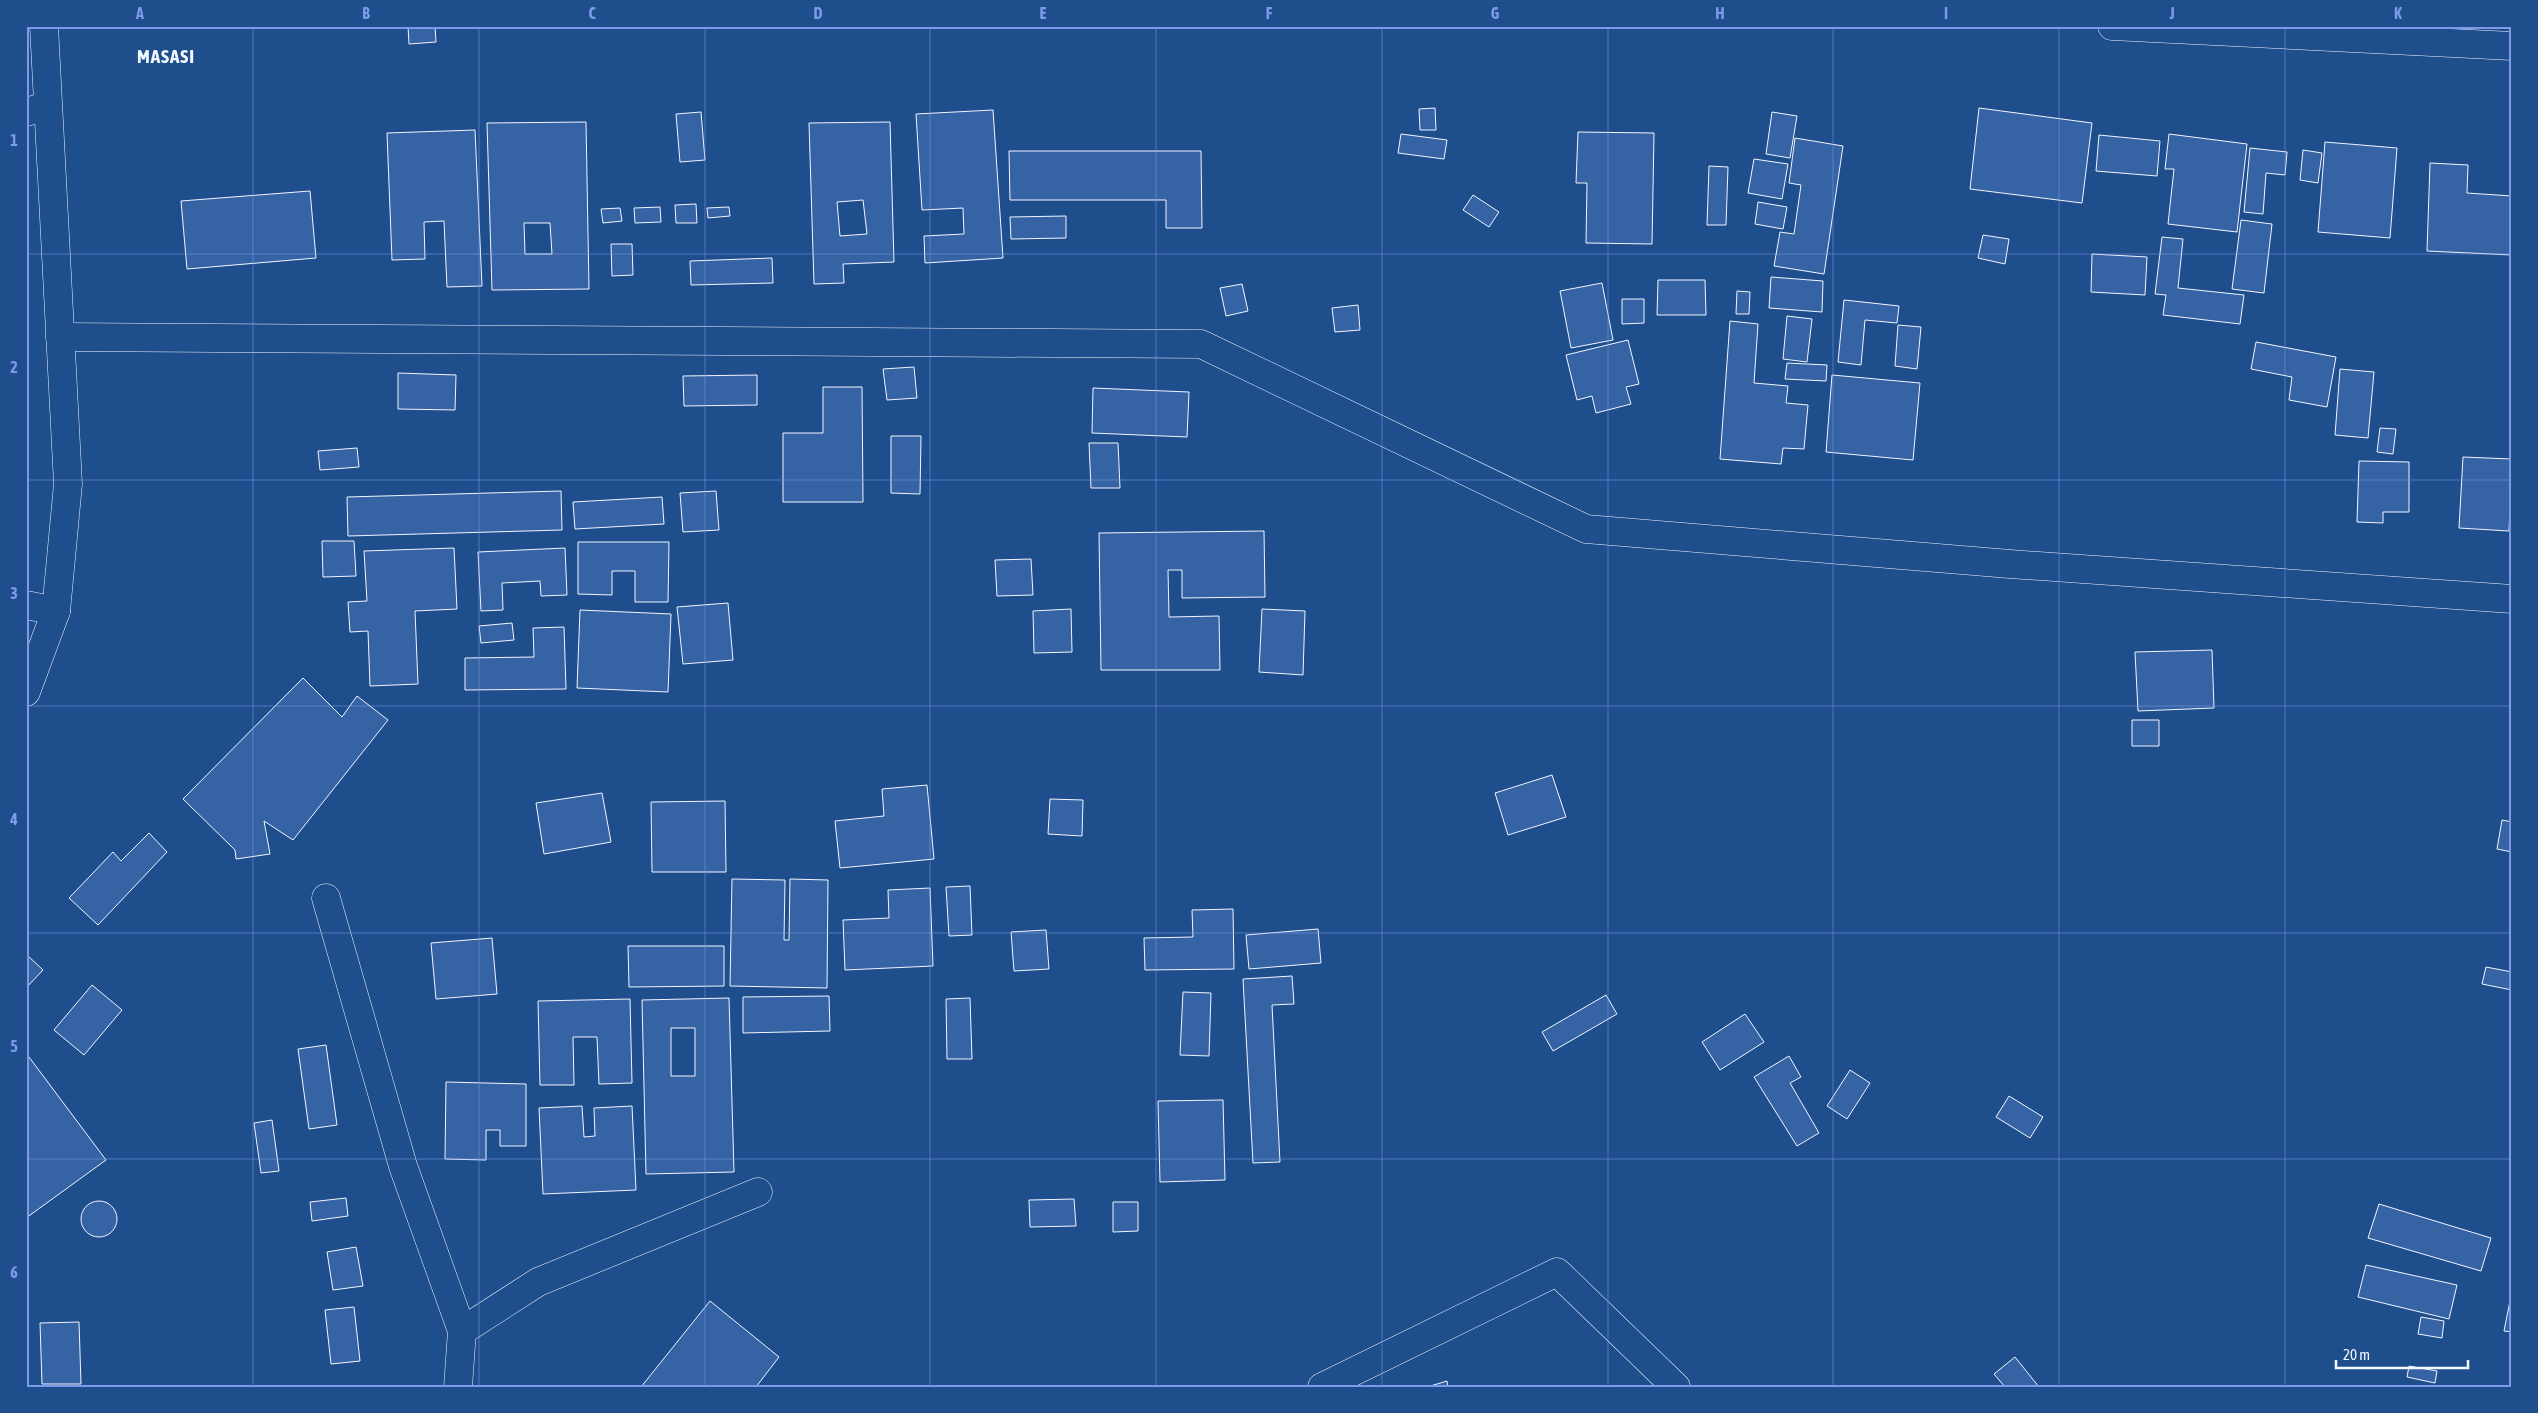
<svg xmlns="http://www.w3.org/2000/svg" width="2538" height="1413" viewBox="0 0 2538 1413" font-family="'Asap Condensed',sans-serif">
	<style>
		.building { fill: #3563a3; stroke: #f2f6ff; fill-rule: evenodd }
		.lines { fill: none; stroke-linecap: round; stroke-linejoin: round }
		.minor-casing { stroke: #f2f6ff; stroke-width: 29 }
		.major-casing { stroke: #f2f6ff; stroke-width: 29 }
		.highway-casing { stroke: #f2f6ff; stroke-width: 29 }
		.minor { stroke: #1f4e8c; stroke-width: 28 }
		.major { stroke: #1f4e8c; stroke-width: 28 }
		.highway { stroke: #1f4e8c; stroke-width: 28 }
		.grid { fill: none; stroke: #7d9aea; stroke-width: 1; stroke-opacity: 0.55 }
		.labels { text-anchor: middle; stroke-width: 4; stroke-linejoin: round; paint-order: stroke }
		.district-label { font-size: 19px; font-weight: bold; letter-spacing: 1px; fill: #f2f6ff; stroke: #1f4e8c }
		.neatline { fill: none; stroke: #7d9aea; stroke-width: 2 }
		.grid-label { font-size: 16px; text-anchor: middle; font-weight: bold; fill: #7d9aea }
	</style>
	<rect width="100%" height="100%" fill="#1f4e8c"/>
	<path class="building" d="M408,26H435L436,42L409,44Z
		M1435,108L1436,130H1420L1419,109Z
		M1979,108L2092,123L2082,203L1970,189Z
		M993,110L1003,258L925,263L924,236L964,234L963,208L922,210L916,114Z
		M701,112L705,160L680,162L676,114Z
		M1772,112L1797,116L1790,158L1766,154Z
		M586,122L589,289L492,290L487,123ZM524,223H550L552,254H525Z
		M890,122L894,262L843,264L844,283L814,284L809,123ZM863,200L867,234L840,236L837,202Z
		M475,130L482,286L447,287L444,221L424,222L425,259L392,260L387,133Z
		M1578,132L1654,133L1652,244L1586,243L1587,183H1576Z
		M1401,134L1447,140L1444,159L1398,153Z
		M2169,134L2247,144L2237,232L2168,224L2174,169H2165Z
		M2099,135L2160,141L2157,176L2096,171Z
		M1795,138L1843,146L1824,274L1774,266L1780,232L1794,234L1801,185L1789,183Z
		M2325,142L2397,148L2390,238L2318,232Z
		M2250,148L2287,152L2285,175L2266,173L2263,214L2244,212Z
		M2303,150L2322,153L2318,183L2300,180Z
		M1009,151H1201L1202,228H1166V200H1010Z
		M1754,159L1788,164L1782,199L1748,193Z
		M2430,163L2468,165L2467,193L2512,196V255L2427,251Z
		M1709,166L1728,167L1726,225H1707Z
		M310,191L316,258L187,269L181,201Z
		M1473,195L1499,212L1489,227L1463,210Z
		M1758,202L1787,207L1783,229L1755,224Z
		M696,204L697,223H676L675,205Z
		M660,207L661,222L635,223L634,208Z
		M729,207L730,216L708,218L707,208Z
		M620,208L622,221L603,223L601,209Z
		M1066,216V238L1011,239L1010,217Z
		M2241,220L2272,224L2264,293L2232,289Z
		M1983,235L2009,239L2005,264L1978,258Z
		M2162,237L2183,239L2178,288L2244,295L2240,324L2163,315L2166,295L2155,294Z
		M611,244H632L633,275L612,276Z
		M2092,254L2147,257L2145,295L2091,292Z
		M772,258L773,283L691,285L690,261Z
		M1771,277L1823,281L1822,312L1769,308Z
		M1658,280H1705L1706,315H1657Z
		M1602,283L1613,340L1571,348L1560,291Z
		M1242,284L1248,311L1226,316L1220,288Z
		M1737,291L1750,292L1749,314H1736Z
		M1622,299H1644V323L1622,324Z
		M1844,300L1899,306L1897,323L1865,320L1861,365L1838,362Z
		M1358,305L1360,330L1335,332L1332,308Z
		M1787,316L1812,319L1807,362L1783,359Z
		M1730,321L1758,324L1754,383L1788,386L1786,403L1808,405L1804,449L1783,448L1781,464L1720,459Z
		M1898,325L1921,327L1917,369L1895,366Z
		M1628,340L1639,384L1626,387L1631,404L1596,413L1592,396L1577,400L1566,355Z
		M2256,342L2336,357L2327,407L2289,400L2292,377L2251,369Z
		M1787,363L1827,365L1826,381L1785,379Z
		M914,367L917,398L887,400L883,369Z
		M2340,369L2374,372L2368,438L2335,435Z
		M398,373L456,375L455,410L398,409Z
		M757,375V405L684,406L683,376Z
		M1832,375L1920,383L1913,460L1826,452Z
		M823,387H862L863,502H783V433H823Z
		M1093,388L1189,392L1187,437L1092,433Z
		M2380,428L2396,429L2393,454L2377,452Z
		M891,436H921L920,494L891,493Z
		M1089,443H1118L1120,488H1091Z
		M357,448L359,467L320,470L318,451Z
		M2463,457L2512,459L2509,531L2459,528Z
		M2359,461L2409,462V512H2383V523L2357,522Z
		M561,491L562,530L348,536L347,497Z
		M716,491L719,530L683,532L680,493Z
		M662,497L664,524L575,529L573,502Z
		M1264,531L1265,597L1182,598V570H1168L1169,617L1219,616L1220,670H1101L1099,533Z
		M322,541H354L356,576L323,577Z
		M578,542H669L668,602H635V571H612V595L578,594Z
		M454,548L457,609L415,611L418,684L370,686L368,631L350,632L348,602L367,601L364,551Z
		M565,548L567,595L541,596L540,581L502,583L503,610L481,611L478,552Z
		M1031,559L1033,595L997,596L995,560Z
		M728,603L733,660L683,664L677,607Z
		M1071,609L1072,652L1034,653L1033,611Z
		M1262,609L1305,611L1303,675L1259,672Z
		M580,610L671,614L668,692L577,688Z
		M512,623L514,640L481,643L479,626Z
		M564,627L566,689L465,690V658L534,657L533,628Z
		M2212,650L2214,708L2138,711L2135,652Z
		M303,678L342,717L357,696L388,720L293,840L264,821L270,854L236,859L235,850L183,799Z
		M2132,720H2159V746H2132Z
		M1552,775L1566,817L1508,835L1495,793Z
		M927,785L934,859L840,868L835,821L884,816L882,789Z
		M602,793L611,842L544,854L536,803Z
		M1050,799L1083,800L1082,836L1048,834Z
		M725,801L726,872H652L651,802Z
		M2502,820L2512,822V852L2497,849Z
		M149,833L167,852L98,925L69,898L113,852L121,861Z
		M732,879L785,880L784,940H789L790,879L828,880L827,988L730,986Z
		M970,886L972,935L949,936L946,887Z
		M930,888L933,966L845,970L843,920L889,918L888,890Z
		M1233,909L1234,969L1145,970L1144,938L1193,937L1192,910Z
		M1318,929L1321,963L1249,969L1246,935Z
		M1046,930L1049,969L1014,971L1011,932Z
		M492,938L497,994L436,999L431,943Z
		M628,946H724V986L629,987Z
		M26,954L43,970L26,988Z
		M2486,967L2512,972V990L2482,984Z
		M1292,976L1294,1004L1272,1005L1280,1162L1253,1163L1243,979Z
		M92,985L122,1010L84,1055L54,1030Z
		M1183,992L1211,993L1209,1056L1180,1055Z
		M1606,995L1617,1014L1553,1051L1542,1032Z
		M829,996L830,1031L743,1033V997Z
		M729,998L734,1172L646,1174L642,1000ZM671,1028H695V1076H671Z
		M970,998L972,1059H947L946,999Z
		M630,999L632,1083L599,1084L597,1037H573L574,1085H540L538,1001Z
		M1745,1014L1764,1042L1720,1070L1702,1042Z
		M326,1045L337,1125L309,1129L298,1049Z
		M26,1053L106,1160L26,1218L27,1118Z
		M1789,1056L1801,1077L1790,1083L1819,1133L1797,1146L1754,1077Z
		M1850,1070L1870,1083L1847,1119L1827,1106Z
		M446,1082L526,1084V1146H500V1130H486V1160L445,1159Z
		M2009,1096L2043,1117L2030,1138L1996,1117Z
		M1223,1100L1225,1180L1160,1182L1158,1101Z
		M582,1106L584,1137L595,1136L594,1108L632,1106L636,1190L543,1194L539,1108Z
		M272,1120L279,1171L261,1173L254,1123Z
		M346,1198L348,1216L312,1221L310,1202Z
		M1074,1199L1076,1226L1030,1227L1029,1200Z
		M81 1219a18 18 0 1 1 36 0a18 18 0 1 1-36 0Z
		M1113,1202H1138V1231L1113,1232Z
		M2379,1204L2491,1238L2481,1271L2368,1238Z
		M356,1247L363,1286L333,1290L327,1252Z
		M2366,1265L2457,1285L2449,1319L2358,1297Z
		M710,1301L779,1357L756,1387H641Z
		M2510,1301H2512V1332L2504,1331Z
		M354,1307L360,1361L331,1364L325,1310Z
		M2421,1317L2444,1321L2442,1338L2418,1334Z
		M79,1322L81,1384H42L40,1323Z
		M2015,1357L2039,1387H2005L1994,1374Z
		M2409,1366L2437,1371L2435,1383L2407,1377Z
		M1447,1381L1448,1387H1427Z"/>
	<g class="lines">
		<g class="minor-casing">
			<path id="minor" d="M26,112L47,106
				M60,337L1201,344L1586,529L2010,564L2512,599
				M26,605L56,611
				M326,898L403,1166L462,1331L458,1387
				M462,1331L538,1282L758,1192
				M1322,1387L1557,1272L1676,1387"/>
		</g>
		<g class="major-casing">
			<path id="major" d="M26,692L56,611L68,484L44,26"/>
		</g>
		<g class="highway-casing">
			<path id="highway" d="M2112,26L2512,46"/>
		</g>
		<use href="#minor" class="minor"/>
		<use href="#major" class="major"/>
		<use href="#highway" class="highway"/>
	</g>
	<path class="grid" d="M253,26V1387M479,26V1387M705,26V1387M930,26V1387M1156,26V1387M1382,26V1387M1608,26V1387M1833,26V1387M2059,26V1387M2285,26V1387M26,254H2512M26,480H2512M26,706H2512M26,933H2512M26,1159H2512"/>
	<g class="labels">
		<g class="district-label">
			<text x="166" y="63">MASASI</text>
		</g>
	</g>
	<rect width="2538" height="1413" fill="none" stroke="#1f4e8c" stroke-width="55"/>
	<path d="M2336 1360v8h132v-8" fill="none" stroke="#f2f6ff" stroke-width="2.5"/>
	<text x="2343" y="1360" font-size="15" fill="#f2f6ff" stroke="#1f4e8c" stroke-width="4" paint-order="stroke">20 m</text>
	<rect x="28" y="28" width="2482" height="1358" class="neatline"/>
	<g class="grid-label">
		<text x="140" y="19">A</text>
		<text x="366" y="19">B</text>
		<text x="592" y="19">C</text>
		<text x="818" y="19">D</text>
		<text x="1043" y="19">E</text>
		<text x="1269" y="19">F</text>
		<text x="1495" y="19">G</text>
		<text x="1720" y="19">H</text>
		<text x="1946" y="19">I</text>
		<text x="2172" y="19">J</text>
		<text x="2398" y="19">K</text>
		<text x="14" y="146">1</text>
		<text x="14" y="373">2</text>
		<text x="14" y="599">3</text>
		<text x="14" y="825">4</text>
		<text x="14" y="1052">5</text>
		<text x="14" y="1278">6</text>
	</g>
</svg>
